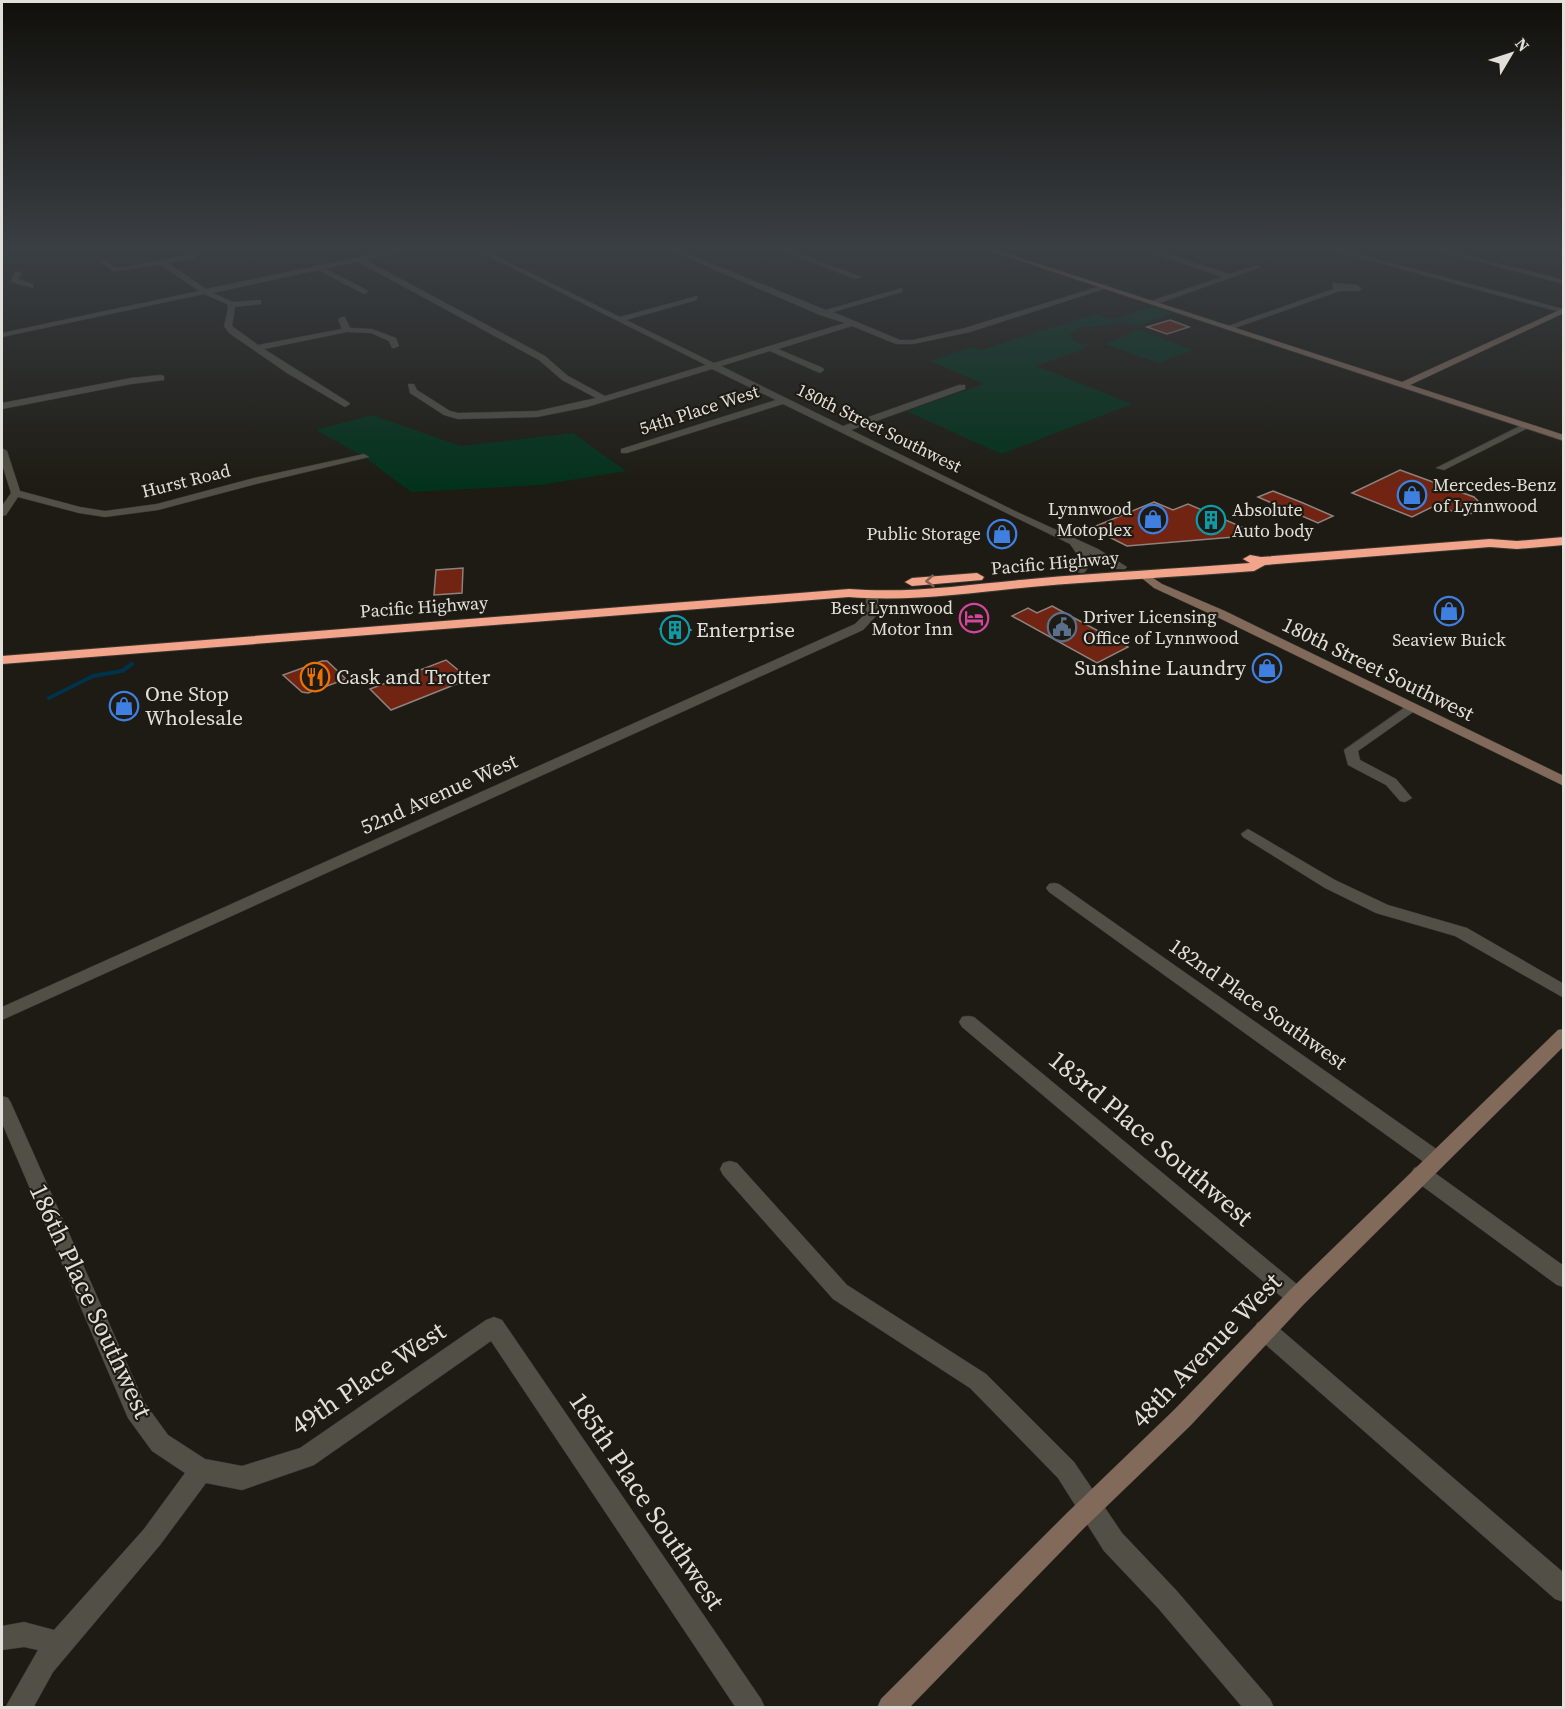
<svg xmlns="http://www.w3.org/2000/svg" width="1565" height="1709" viewBox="0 0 1565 1709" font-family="'Source Serif 4',serif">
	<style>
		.green { fill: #03321c }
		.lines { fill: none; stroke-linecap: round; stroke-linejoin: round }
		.stream { stroke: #01324c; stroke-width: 4 }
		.building { fill: #702411; stroke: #8e827e; stroke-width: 1.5 }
		.street-casing { stroke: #383631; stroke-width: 1 }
		.secondary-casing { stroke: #383631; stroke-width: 1 }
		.highway-casing { stroke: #383631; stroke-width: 2 }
		.street { fill: #525046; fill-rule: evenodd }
		.secondary { fill: #826a5b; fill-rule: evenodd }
		.highway { fill: #f3a58b; fill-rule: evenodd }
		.oneway { stroke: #88604f }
		.labels { text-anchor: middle; stroke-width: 4.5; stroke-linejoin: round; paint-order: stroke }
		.far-street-label { font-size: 18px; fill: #e0dfd9; stroke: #1d1b13 }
		.far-poi-label { font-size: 18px; fill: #e0dfd9; stroke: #1d1b13; text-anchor: start }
		.poi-label { font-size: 21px; fill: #e0dfd9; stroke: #1d1b13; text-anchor: start }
		.street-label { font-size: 21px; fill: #e0dfd9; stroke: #1d1b13 }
		.near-street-label { font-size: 26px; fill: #e0dfd9; stroke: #1d1b13 }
	</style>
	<rect width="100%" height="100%" fill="#1d1b13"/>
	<path class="green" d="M1152,306L1173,313L1137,326L1122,323L1080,328L1069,335L1077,343L1089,345L1076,352L1036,366L1132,404L1001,454L906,411L984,384L930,361L974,347L981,350L1095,314L1113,320Z
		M1140,330L1193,350L1158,363L1104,344Z
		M372,415L461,446L573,433L626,471L541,485L411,492L364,457L316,430Z"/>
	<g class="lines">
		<path class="stream" d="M49,698L93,676L122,671L132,664"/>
	</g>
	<path class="building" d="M1170,320L1189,327L1167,334L1147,327Z
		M1400,470L1474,497L1486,509L1477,513L1463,514L1434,506L1412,517L1352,493Z
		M1273,491L1303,503L1333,516L1318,523L1258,497Z
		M1154,502L1173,510L1188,504L1249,530L1234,537L1127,546L1091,528Z
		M463,568L462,593L434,595L436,570Z
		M1052,606L1128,647L1097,663L1012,616L1028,608L1037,613Z
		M680,622L691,630L671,638L660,629Z
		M446,660L469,679L391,710L370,689Z
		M322,661H327L346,679L308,693L302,692L283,675Z"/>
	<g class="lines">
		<g class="street-casing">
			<path id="street" d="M22,248L2,253V249Z
				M193,248H199L200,254L193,259L168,263L206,289L403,248H415L365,260L545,356L568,376L605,396L706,365L472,248H480L620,317L697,296V300L626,320L714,363L845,323L820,315L664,248H673L826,310L902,288V292L833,312L900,340H913L965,328L1107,284V288L970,332L913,344H896L852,326L778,349L823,368L824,370L820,373L770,351L721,366L843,426L959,385H965V389L851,430L1015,511L1098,549L1127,567L1125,569H1117L1089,553L1093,560L1085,572L1081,573L1077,572L1075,570L1081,560L1070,544L783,404L627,453H621V449L776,400L712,369L587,407L537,417L458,419L444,415L410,393L408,384H414L417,390L450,411L458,413L537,411L596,398L562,380L539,360L358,262L325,269L367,290L368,292L364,294L318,270L213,293L233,302L261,300V304L235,307L232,326L258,345L342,329L338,319L342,317H345L350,328L372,329L396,338L399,346L395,348H392L389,341L371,333L347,332L264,349L348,402L350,404L345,407L287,373L229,333L224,326L228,309L227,304L204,294L2,337V333L199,291L161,265L113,271L99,261L103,259L115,267H125L188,255L194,252Z
				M775,248H784L862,277L855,279Z
				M1137,248H1147L1230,274L1257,265L1261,267L1154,305L1150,303L1151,301L1222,277Z
				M1324,248H1334L1564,309V313Z
				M1427,248H1438L1564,280V284Z
				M1548,248L1564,249V253L1549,249Z
				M15,271L22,273L18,279L33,284V288L11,282Z
				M1333,283L1357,285L1362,289L1358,291H1340L1232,329L1225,327L1333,289Z
				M161,375L164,376V380L131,384L2,409V403L131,378Z
				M1524,424L1532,426L1444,470L1436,468Z
				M2,448L7,451L20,491L80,507L105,511L157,504L254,478L364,454L369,457L256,484L158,510L105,517L79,513L18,497L6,515L2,516V506L11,493L2,464Z
				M872,593L878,596V614L863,630L2,1020V1007L855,624L866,613V596Z
				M1411,703L1418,707L1416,710L1358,751L1360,760L1396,779L1412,798L1405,802L1400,801L1386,785L1348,765L1344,750Z
				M1248,829L1335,880L1388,905L1467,928L1564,984V998L1455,936L1376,913L1325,888L1243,837L1241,834Z
				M1054,883L1059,884L1442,1153L1445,1159L1442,1165L1435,1167L1428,1165L1049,892L1046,888L1049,884Z
				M968,1016L974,1017L1304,1290L1307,1297L1304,1304L1297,1306L1290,1304L962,1027L959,1022L962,1017Z
				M2,1096L8,1098L11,1103L144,1402L168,1435L205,1459L242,1466L300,1448L486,1320L494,1317L502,1320L761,1699L765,1708H736L491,1341L314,1465L242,1490L206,1483L160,1545L53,1672L33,1708H5L38,1650L24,1647L2,1650V1626L24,1622L54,1630L144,1529L185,1473L152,1451L128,1418L2,1123Z
				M730,1161L737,1163L847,1285L986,1374L1074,1462L1122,1533L1176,1590L1270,1699L1274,1708H1243L1158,1608L1104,1551L1058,1478L970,1388L833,1299L723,1175L720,1169L723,1163Z
				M1421,1166L1428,1168L1564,1266V1287L1557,1285L1414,1180L1411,1174L1414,1168Z
				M1265,1320L1273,1323L1564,1573V1602L1555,1599L1257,1337L1254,1330L1257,1323Z"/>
		</g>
		<g class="secondary-casing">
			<path id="secondary" d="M981,248H990L1402,382L1564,308V313L1410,385L1564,435V441Z
				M1144,572L1162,584L1225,611L1564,776V786L1217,617L1154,588L1138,575Z
				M1564,1029V1046L1304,1304L1190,1426L1083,1529L909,1708H877L881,1699L1067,1513L1174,1410L1290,1290L1558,1030Z"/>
		</g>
		<g class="highway-casing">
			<path id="highway" d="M1564,537V545L1517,549L1490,547L1265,565L1254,571C1180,577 1105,580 1031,587C970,593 910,602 849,597L2,664V656L849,589C911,594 970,584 1031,579C1104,572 1177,569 1250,563L1243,559L1250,555L1261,557L1490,539L1517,541Z
				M977,573L984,577L982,580L912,586L905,582L912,578Z"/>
		</g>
		<use href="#street" class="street"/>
		<use href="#secondary" class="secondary"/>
		<use href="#highway" class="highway"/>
	</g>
	<defs><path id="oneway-chevron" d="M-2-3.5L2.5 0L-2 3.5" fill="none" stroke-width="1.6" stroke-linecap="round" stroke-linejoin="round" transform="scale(1.5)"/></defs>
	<use class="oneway" href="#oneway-chevron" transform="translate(930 581) rotate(176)"/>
	<linearGradient id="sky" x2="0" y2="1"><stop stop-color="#100f0a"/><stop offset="0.51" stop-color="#3a3f44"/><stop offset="1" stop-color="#3a3f44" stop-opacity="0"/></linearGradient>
	<rect width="1565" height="487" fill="url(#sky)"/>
	<defs>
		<g id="shop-ring" transform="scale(1.5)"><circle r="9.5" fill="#1d1b13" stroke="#3f7fe0" stroke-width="1.5"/><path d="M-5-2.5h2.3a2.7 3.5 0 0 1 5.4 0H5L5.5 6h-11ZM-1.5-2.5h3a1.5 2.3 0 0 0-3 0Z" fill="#3f7fe0"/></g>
		<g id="building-ring" transform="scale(1.5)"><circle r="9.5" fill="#1d1b13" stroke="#0f9aa8" stroke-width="1.5"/><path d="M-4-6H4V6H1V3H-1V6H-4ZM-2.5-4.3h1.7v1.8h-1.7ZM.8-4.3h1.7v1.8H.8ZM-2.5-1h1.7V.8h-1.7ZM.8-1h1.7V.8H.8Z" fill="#0f9aa8"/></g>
		<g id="hotel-ring" transform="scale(1.5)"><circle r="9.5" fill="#1d1b13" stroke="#d1479c" stroke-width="1.5"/><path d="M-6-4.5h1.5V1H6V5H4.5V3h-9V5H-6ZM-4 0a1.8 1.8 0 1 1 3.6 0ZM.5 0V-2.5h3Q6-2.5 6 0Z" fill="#d1479c"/></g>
		<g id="civic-ring" transform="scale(1.5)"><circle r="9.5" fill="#1d1b13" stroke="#5c6f8a" stroke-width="1.5"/><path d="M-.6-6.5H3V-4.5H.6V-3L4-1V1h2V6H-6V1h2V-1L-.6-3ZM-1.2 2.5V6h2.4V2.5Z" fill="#5c6f8a"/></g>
		<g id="restaurant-ring" transform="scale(1.5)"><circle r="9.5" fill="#1d1b13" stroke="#e8710a" stroke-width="1.5"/><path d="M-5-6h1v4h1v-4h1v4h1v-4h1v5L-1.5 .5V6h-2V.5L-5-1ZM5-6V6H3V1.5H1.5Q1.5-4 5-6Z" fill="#e8710a"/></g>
	</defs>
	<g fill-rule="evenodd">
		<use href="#shop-ring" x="1412" y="495"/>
		<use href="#shop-ring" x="1153" y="519"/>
		<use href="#building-ring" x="1211" y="520"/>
		<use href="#shop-ring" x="1002" y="534"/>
		<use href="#shop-ring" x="1449" y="611"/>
		<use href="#hotel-ring" x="974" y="618"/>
		<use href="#civic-ring" x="1062" y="627"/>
		<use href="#building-ring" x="675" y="630"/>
		<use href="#shop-ring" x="1267" y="668"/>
		<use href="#restaurant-ring" x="315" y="677"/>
		<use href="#shop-ring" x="124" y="706"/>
	</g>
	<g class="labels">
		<g class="far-street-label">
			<text transform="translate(699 410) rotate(-18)" y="6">54th Place West</text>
			<text transform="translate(879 428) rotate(26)" y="6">180th Street Southwest</text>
			<text transform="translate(186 481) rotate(-14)" y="6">Hurst Road</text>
			<text transform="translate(1055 563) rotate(-5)" y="6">Pacific Highway</text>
			<text transform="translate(424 607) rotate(-4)" y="6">Pacific Highway</text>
		</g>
		<g class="far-poi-label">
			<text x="1433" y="491">Mercedes-Benz<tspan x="1433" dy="21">of Lynnwood</tspan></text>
			<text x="1132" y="515" text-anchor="end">Lynnwood<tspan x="1132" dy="21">Motoplex</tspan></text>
			<text x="1232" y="516">Absolute<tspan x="1232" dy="21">Auto body</tspan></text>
			<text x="981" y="540" text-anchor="end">Public Storage</text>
			<text x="953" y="614" text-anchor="end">Best Lynnwood<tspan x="953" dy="21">Motor Inn</tspan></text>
			<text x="1083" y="623">Driver Licensing<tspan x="1083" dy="21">Office of Lynnwood</tspan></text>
			<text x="1449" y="646" text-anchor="middle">Seaview Buick</text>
		</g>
		<g class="poi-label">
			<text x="696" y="637">Enterprise</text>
			<text x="1246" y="675" text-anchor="end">Sunshine Laundry</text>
			<text x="336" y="684">Cask and Trotter</text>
			<text x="145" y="701">One Stop<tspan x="145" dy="24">Wholesale</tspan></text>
		</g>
		<g class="street-label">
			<text transform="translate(1378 669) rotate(26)" y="7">180th Street Southwest</text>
			<text transform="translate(439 794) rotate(-24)" y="7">52nd Avenue West</text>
			<text transform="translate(1258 1004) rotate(35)" y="7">182nd Place Southwest</text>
		</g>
		<g class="near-street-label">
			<text transform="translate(1151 1138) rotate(40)" y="9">183rd Place Southwest</text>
			<text transform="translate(91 1301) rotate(65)" y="9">186th Place Southwest</text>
			<text transform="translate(1206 1350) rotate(-46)" y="9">48th Avenue West</text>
			<text transform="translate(368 1378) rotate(-34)" y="9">49th Place West</text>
			<text transform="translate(647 1501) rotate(56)" y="9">185th Place Southwest</text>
		</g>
	</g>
	<rect width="1565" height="1709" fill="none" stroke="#e0dfd9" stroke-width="6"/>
	<g transform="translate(1511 54) rotate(51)" stroke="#1d1b13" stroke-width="4.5" paint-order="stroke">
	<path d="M0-4.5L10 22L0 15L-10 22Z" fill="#e0dfd9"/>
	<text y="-9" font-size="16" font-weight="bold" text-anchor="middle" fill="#e0dfd9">N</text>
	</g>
</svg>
